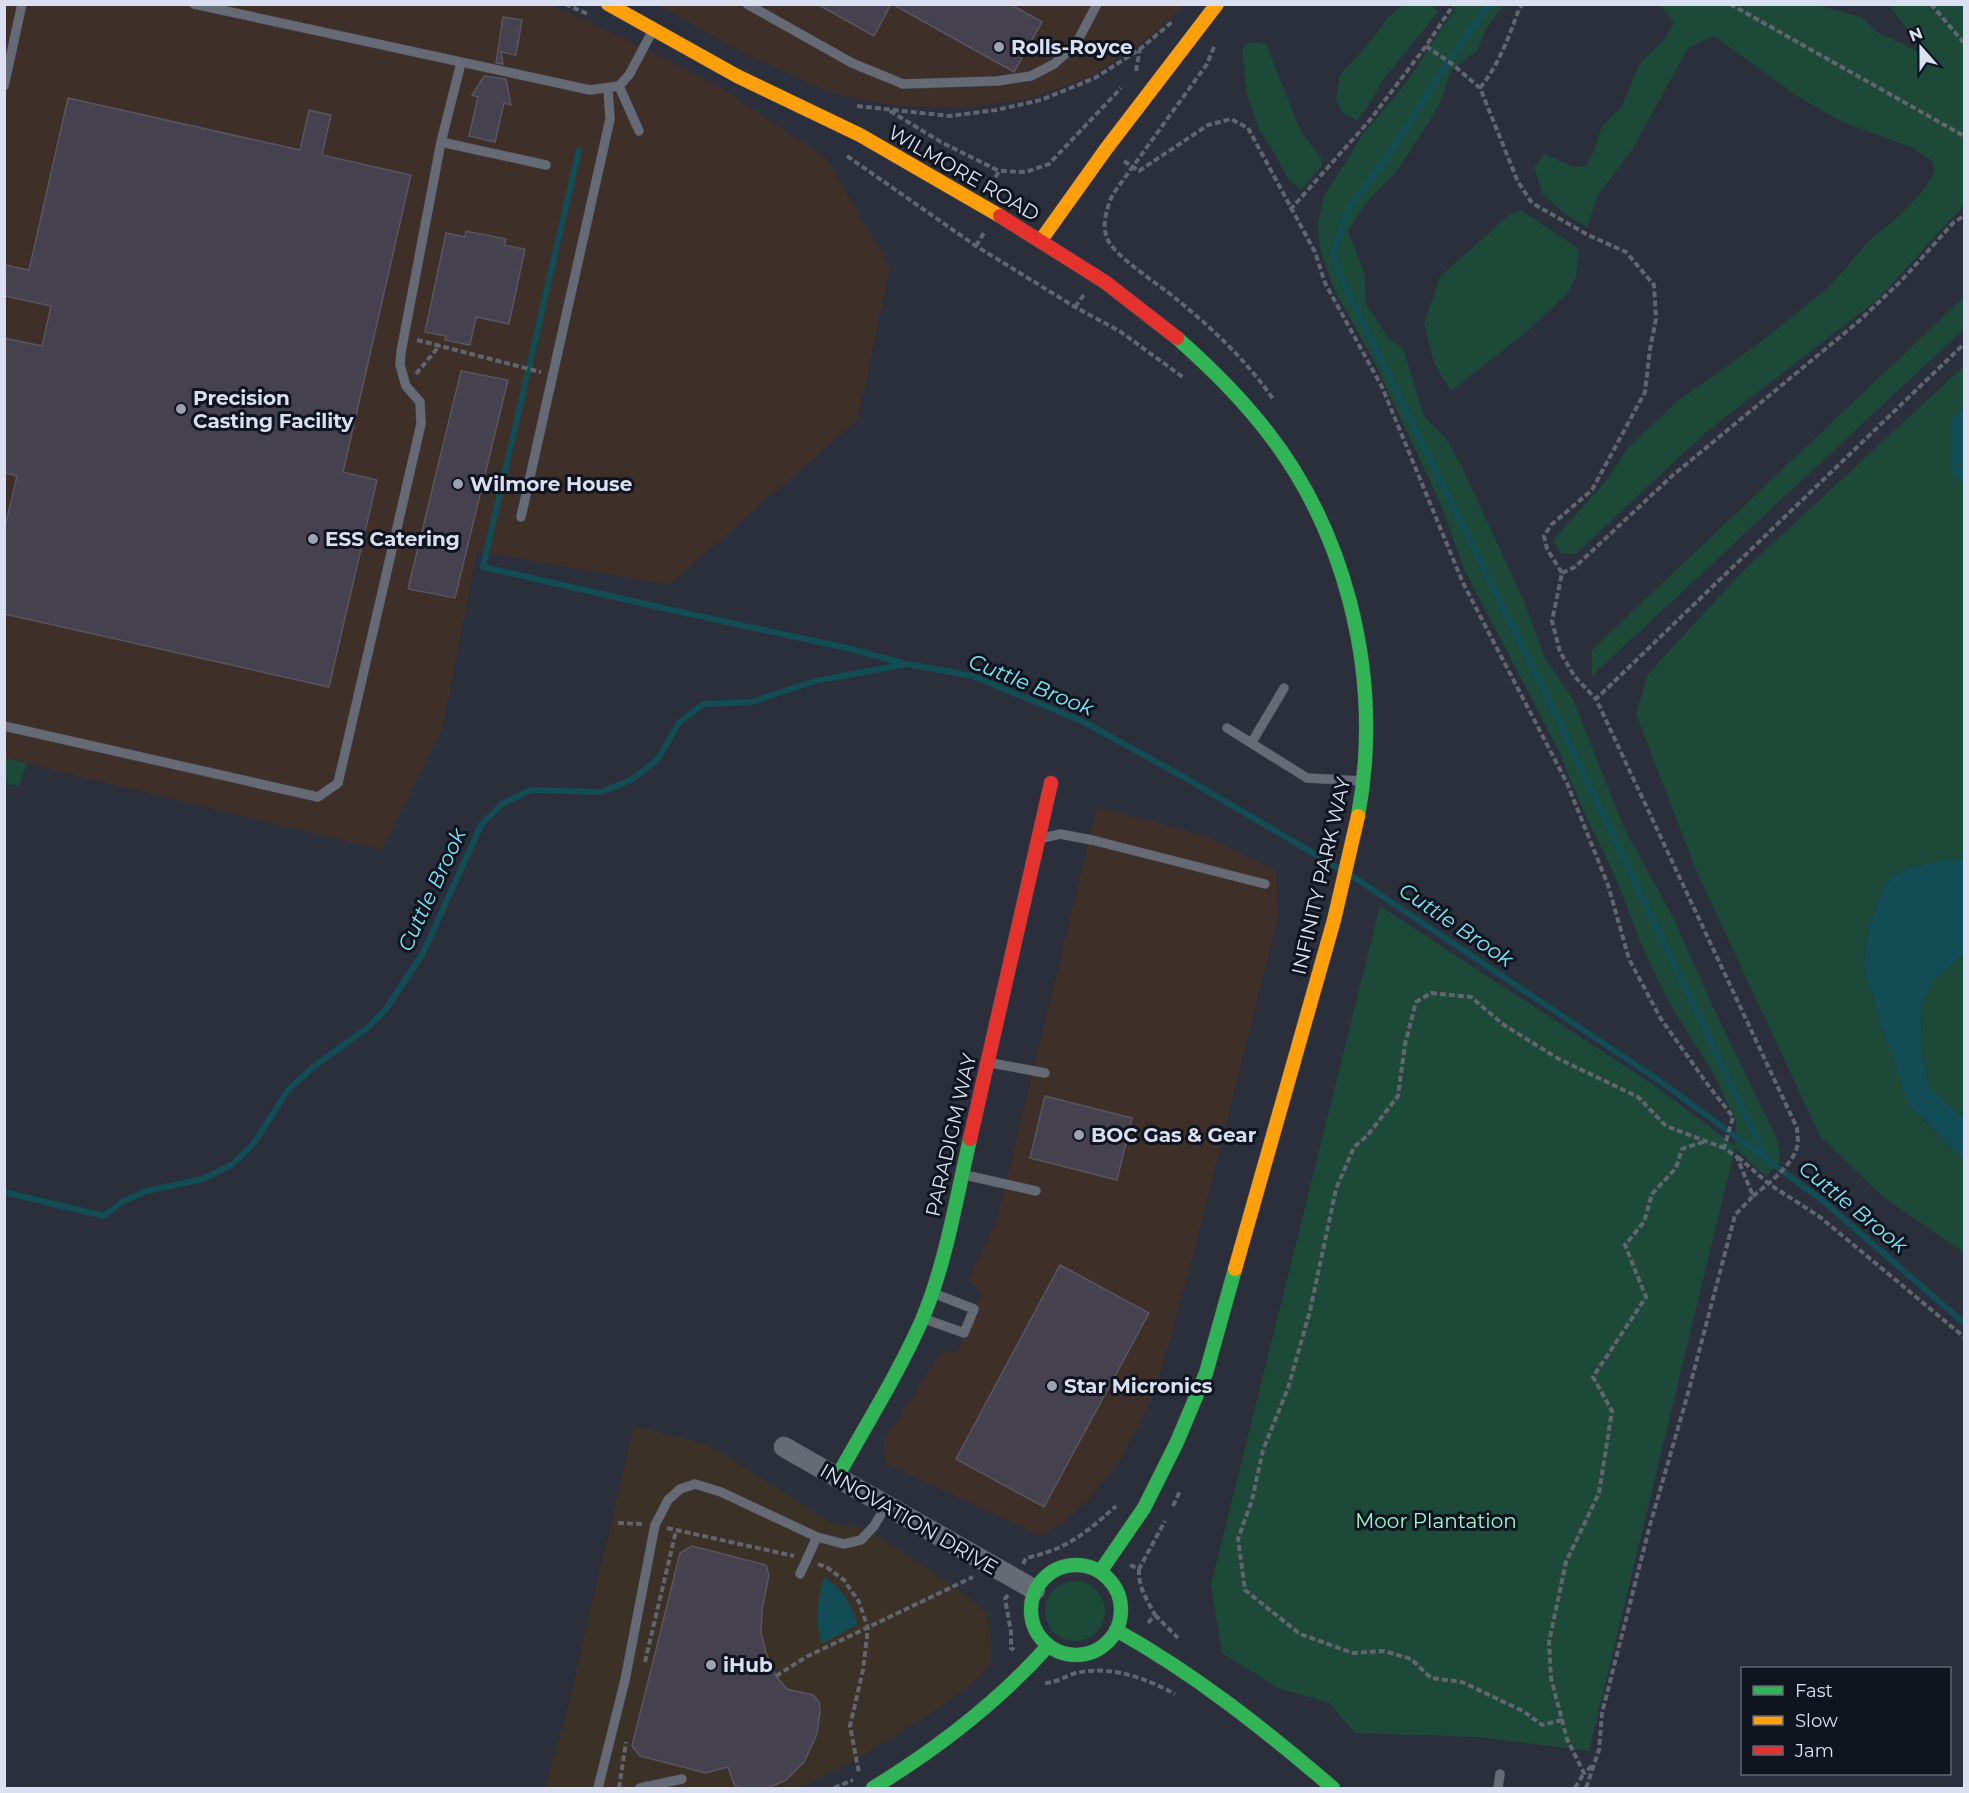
<svg xmlns="http://www.w3.org/2000/svg" width="1969" height="1793" viewBox="0 0 1969 1793" font-family="Montserrat,sans-serif">
	<style>
		.commercial { fill: #3b3126 }
		.industrial { fill: #3e2f29 }
		.green { fill: #1d4939 }
		.water { fill: #124c54 }
		.lines { fill: none; stroke-linecap: round; stroke-linejoin: round }
		.stream { stroke: #124c54; stroke-width: 6 }
		.building { fill: #46414f; stroke: #575560; stroke-width: 1.5 }
		.lane-casing { stroke: #484d58; stroke-width: 10 }
		.street-casing { stroke: #484d58; stroke-width: 21 }
		.fast-casing { stroke: #484d58; stroke-width: 15 }
		.slow-casing { stroke: #484d58; stroke-width: 15 }
		.jam-casing { stroke: #484d58; stroke-width: 15 }
		.path { stroke: #62656f; stroke-width: 4; stroke-dasharray: 6 3; stroke-linecap: butt }
		.lane { stroke: #666a75; stroke-width: 9 }
		.street { stroke: #666a75; stroke-width: 20 }
		.fast { stroke: #30b455; stroke-width: 14 }
		.slow { stroke: #ff9f0a; stroke-width: 14 }
		.jam { stroke: #e5322d; stroke-width: 14 }
		.poi-dot { fill: #9da2b2; stroke: #10141f; stroke-width: 2 }
		.labels { text-anchor: middle; stroke-width: 6; stroke-linejoin: round; paint-order: stroke }
		.poi-label { font-size: 20px; font-weight: bold; fill: #dae0f1; stroke: #10141f; text-anchor: start }
		.street-label { font-size: 20px; fill: #dae0f1; stroke: #10141f }
		.park-label { font-size: 20px; fill: #9bf8cf; stroke: #10141f }
		.water-label { font-size: 21px; font-style: italic; fill: #77eaf9; stroke: #10141f }
	</style>
	<rect width="100%" height="100%" fill="#2b2f3c"/>
	<path class="commercial" d="M634,1426L709,1445L833,1524L866,1528L963,1593L985,1611L991,1634L992,1662L975,1681L939,1708L854,1761L799,1788H545L566,1714Z"/>
	<path class="industrial" d="M5,5H551L625,39L718,86L825,157L890,267L858,419L669,585L477,551L442,730L382,850L5,758Z
		M658,5H1185L1147,39L1090,77L1029,99L961,108L896,106L831,93L740,51Z
		M1097,807L1206,836L1276,871L1278,917L1191,1263L1155,1393L1122,1457L1090,1498L1064,1522L1041,1536L885,1463L884,1441L941,1352L958,1351L981,1293L969,1280L997,1220Z"/>
	<path class="green" d="M1458,4L1504,5L1487,27L1477,51L1451,70L1440,103L1420,136L1397,171L1365,204L1348,231L1364,272L1366,304L1389,339L1403,348L1424,416L1446,439L1462,467L1523,599L1546,660L1573,699L1624,828L1674,919L1714,1009L1778,1141L1780,1161L1766,1177L1735,1148L1589,1751L1478,1737L1355,1733L1328,1702L1280,1689L1222,1653L1211,1585L1380,906L1654,1085L1735,1146L1736,1122L1715,1076L1668,1001L1640,941L1615,876L1581,806L1559,751L1464,569L1442,507L1375,363L1334,289L1320,249L1318,224L1324,196L1363,134L1406,83Z
		M1403,5H1432L1438,12L1383,80L1367,108L1356,120L1342,113L1336,99L1340,75L1371,41L1389,16Z
		M1660,5H1817L1861,17L1875,31L1915,50H1921L1923,47L1921,40L1912,34L1888,5H1964V205L1877,300L1705,433L1576,554H1561L1553,540L1610,476L1627,449L1676,402L1761,342L1830,286L1869,241L1901,214L1924,189L1934,173L1933,162L1913,148L1840,121L1797,96L1714,36L1688,48L1633,148L1598,195L1587,227L1565,214L1542,193L1534,166L1545,154L1573,167L1586,166L1594,151L1602,126L1621,108L1640,63L1666,38L1674,22Z
		M1251,42L1266,44L1301,132L1321,157L1322,166L1301,190L1289,180L1274,152L1259,130L1247,95L1242,49Z
		M1521,210L1579,249L1576,277L1567,294L1524,334L1451,391L1434,363L1424,324L1440,277L1510,214Z
		M1964,297V329L1592,676V650Z
		M1964,366V409L1952,419V474L1964,483V860L1951,859L1910,867L1892,877L1883,888L1869,927L1864,962L1866,978L1872,990L1880,1025L1922,1119L1964,1160V1253L1882,1196L1820,1136L1696,870L1636,714L1648,674L1742,572Z
		M4,758L27,763L19,786L5,783Z
		M1964,954V1118L1930,1089L1922,1056L1921,1005L1935,979Z
		M1045 1611a30 30 0 1 1 60 0a30 30 0 1 1-60 0Z"/>
	<path class="water" d="M1964,409V483L1952,474V418Z
		M1951,859L1964,860V954L1935,979L1921,1005L1922,1056L1930,1089L1964,1118V1160L1908,1104L1893,1056L1880,1025L1872,990L1866,978L1864,962L1869,927L1883,888L1892,877L1910,867Z
		M824,1577C845,1592 849,1600 858,1624L822,1644C814,1621 818,1600 824,1577Z"/>
	<g class="lines">
		<path class="stream" d="M1489,4L1445,67L1384,162L1350,206L1333,252L1339,274L1555,713L1766,1158
			M579,150L483,567L685,613L847,648L903,663
			M1352,876L1660,1081L1822,1200L1964,1323
			M4,1192L104,1216L122,1202L146,1191L203,1179L233,1164L254,1143L288,1090L312,1068L367,1028L386,1009L423,953L481,825L502,804L531,790L601,792L631,780L657,760L679,723L703,704L752,702L815,681L907,664L973,676L1084,722L1182,776L1340,869"/>
	</g>
	<path class="building" d="M817,4H891L874,36Z
		M892,4H1010L1042,22L1014,72Z
		M503,17L522,20L516,55L501,52L503,64L496,63Z
		M484,76L506,79L511,105L504,103L495,142L469,136L478,97L472,95Z
		M68,98L300,150L309,110L331,115L322,155L411,175L343,472L377,480L329,687L4,614V531L17,476L4,473V338L42,346L51,306L4,296V265L29,270Z
		M466,231L506,239L504,245L525,249L509,324L476,317L470,345L445,340L446,336L425,332L446,233L465,237Z
		M461,371L508,380L455,598L408,589Z
		M1045,1096L1132,1118L1117,1180L1030,1158Z
		M1060,1265L1149,1313L1044,1507L956,1459Z
		M692,1546L766,1565L769,1575L762,1610L761,1633L766,1653L776,1676L787,1689L813,1695L819,1702L820,1712L817,1734L804,1762L786,1780L768,1788H737L734,1784L728,1767L706,1773L640,1756L632,1746L680,1553Z"/>
	<g class="lines">
		<g class="lane-casing">
			<path id="lane" d="M194,4L590,90L619,86
				M747,4L852,63L903,84L997,81L1031,76L1054,64L1076,44L1097,4
				M4,86L22,4
				M639,131L619,86L629,75L652,32
				M441,142L546,165
				M521,517L610,119L608,89
				M4,726L318,797L338,783L421,424L420,402L406,386L400,365L401,352L441,142L461,63
				M1227,728L1307,778L1362,781
				M1252,742L1284,688
				M1043,838L1060,834L1092,840L1265,884
				M991,1063L1045,1073
				M965,1175L1036,1191
				M925,1319L964,1333L974,1309L933,1293
				M800,1574L817,1537
				M598,1788L625,1680L655,1525L668,1500L680,1489L695,1484L721,1492L817,1537L844,1544L861,1540L874,1526L886,1506
				M640,1788L682,1779
				M1498,1788L1500,1774"/>
		</g>
		<g class="street-casing">
			<path id="street" d="M784,1447L1035,1590"/>
		</g>
		<g class="fast-casing">
			<path id="fast" d="M1177,338C1203,361 1228,385 1251,412C1346,521 1384,675 1358,816
				M837,1477C866,1425 898,1374 922,1320C946,1263 956,1199 970,1139
				M1031 1610a45 45 0 1 1 90 0a45 45 0 1 1-90 0Z
				M1100,1572L1144,1508L1177,1442L1206,1373L1235,1269
				M1116,1630C1195,1674 1264,1729 1333,1788
				M873,1788C938,1748 997,1703 1048,1646"/>
		</g>
		<g class="slow-casing">
			<path id="slow" d="M608,4L737,76L860,135L1000,216
				M1041,240L1106,149L1217,4
				M1235,1269L1334,920L1358,816"/>
		</g>
		<g class="jam-casing">
			<path id="jam" d="M1000,216L1105,282L1177,338
				M970,1139L1051,783"/>
		</g>
		<path class="path" d="M565,4L590,15
			M1730,4L1964,136
			M1931,4L1964,43
			M1426,46L1452,64L1480,88L1518,182L1532,203L1588,235L1626,252L1654,285L1656,319L1650,349L1645,392L1592,490L1551,525L1544,536L1547,549L1562,573L1552,621L1560,652L1575,677L1596,699
			M1214,47L1207,64L1113,194C1107,207 1100,227 1109,242C1120,260 1157,283 1175,298C1210,326 1248,362 1273,399
			M1136,71L1140,49
			M1480,88C1499,64 1509,37 1519,9L1523,4
			M857,106L950,116L996,110L1041,100L1095,78L1140,49L1172,22
			M890,111L941,142L999,171
			M847,156L976,246L1075,307L1121,332L1184,378
			M1124,161L1139,171L1208,125L1231,119L1248,128L1315,252L1325,283L1382,387L1463,583L1567,783L1608,885L1629,959L1661,1019L1708,1085L1733,1117L1724,1148L1737,1157L1753,1196L1735,1215L1687,1397L1650,1525L1602,1713L1599,1750L1586,1788
			M991,185L999,171L1026,172L1049,164L1121,88
			M1290,210L1370,120L1426,46L1454,4
			M976,246L985,231
			M1075,307L1085,293
			M417,340L541,372
			M416,374L440,345
			M1562,573L1575,567L1672,476L1858,322L1902,280L1954,222L1964,216
			M1738,1157L1769,1184L1820,1217L1964,1337
			M1753,1196C1767,1185 1793,1165 1797,1147C1799,1141 1797,1133 1797,1128L1596,699L1964,344
			M1173,1506L1180,1491
			M618,1523L642,1524
			M667,1528L794,1556
			M818,1564L828,1568L844,1580L859,1602L868,1628L863,1670L850,1726L859,1773
			M1023,1564L1026,1558C1067,1549 1085,1534 1116,1506
			M1130,1565L1139,1569L1165,1521
			M1139,1569C1138,1587 1147,1600 1155,1615L1147,1624
			M1008,1595L1005,1599L1011,1632V1648L1014,1650
			M1155,1615L1178,1638
			M645,1662L676,1531
			M776,1676L806,1657L973,1577
			M1045,1683C1055,1683 1066,1676 1076,1673C1111,1665 1145,1678 1175,1694
			M1562,1720L1542,1725L1523,1711L1462,1682L1431,1678L1411,1659L1384,1651L1353,1653L1300,1634L1245,1590L1238,1539L1252,1500L1263,1450L1288,1388L1310,1311L1336,1189L1354,1147L1367,1136L1398,1096L1405,1044L1416,1002L1431,993L1471,997L1504,1025L1557,1058L1638,1097L1666,1126L1724,1148
			M1592,1766L1584,1773L1567,1739L1551,1678L1549,1642L1566,1562L1599,1493L1612,1411L1593,1377L1646,1297L1625,1245L1644,1222L1652,1194L1676,1168L1682,1149L1706,1141
			M619,1788L626,1742
			M834,1788L853,1780
			M1575,1788L1584,1773"/>
		<use href="#lane" class="lane"/>
		<use href="#street" class="street"/>
		<use href="#fast" class="fast"/>
		<use href="#slow" class="slow"/>
		<use href="#jam" class="jam"/>
	</g>
	<g class="poi-dot">
		<circle cx="999" cy="47" r="6"/>
		<circle cx="181" cy="409" r="6"/>
		<circle cx="458" cy="484" r="6"/>
		<circle cx="313" cy="539" r="6"/>
		<circle cx="1079" cy="1135" r="6"/>
		<circle cx="1052" cy="1386" r="6"/>
		<circle cx="711" cy="1665" r="6"/>
	</g>
	<g class="labels">
		<g class="poi-label">
			<text x="1011" y="54">Rolls-Royce</text>
			<text x="193" y="405">Precision<tspan x="193" dy="23">Casting Facility</tspan></text>
			<text x="470" y="491">Wilmore House</text>
			<text x="325" y="546">ESS Catering</text>
			<text x="1091" y="1142">BOC Gas &amp; Gear</text>
			<text x="1064" y="1393">Star Micronics</text>
			<text x="723" y="1672">iHub</text>
		</g>
		<g class="street-label">
			<text transform="translate(964 173) rotate(30)" y="7">WILMORE ROAD</text>
			<text transform="translate(1321 876) rotate(-77)" y="7">INFINITY PARK WAY</text>
			<text transform="translate(951 1135) rotate(-77)" y="7">PARADIGM WAY</text>
			<text transform="translate(909 1519) rotate(30)" y="7">INNOVATION DRIVE</text>
		</g>
		<g class="park-label">
			<text x="1436" y="1528">Moor Plantation</text>
		</g>
		<g class="water-label">
			<text transform="translate(1031 685) rotate(22)" y="7">Cuttle Brook</text>
			<text transform="translate(432 890) rotate(-65)" y="7">Cuttle Brook</text>
			<text transform="translate(1456 925) rotate(34)" y="7">Cuttle Brook</text>
			<text transform="translate(1853 1207) rotate(39)" y="7">Cuttle Brook</text>
		</g>
	</g>
	<rect width="1969" height="1793" fill="none" stroke="#dae0f1" stroke-width="12"/>
	<rect x="1741" y="1667" width="210" height="108" fill="#10141f" stroke="#616673" stroke-width="1.5"/>
	<rect x="1753" y="1686" width="30" height="9" fill="#30b455" stroke="#616673" stroke-width="1.5"/>
	<text x="1795" y="1697" font-size="18" fill="#dae0f1">Fast</text>
	<rect x="1753" y="1716" width="30" height="9" fill="#ff9f0a" stroke="#616673" stroke-width="1.5"/>
	<text x="1795" y="1727" font-size="18" fill="#dae0f1">Slow</text>
	<rect x="1753" y="1746" width="30" height="9" fill="#e5322d" stroke="#616673" stroke-width="1.5"/>
	<text x="1795" y="1757" font-size="18" fill="#dae0f1">Jam</text>
	<g transform="translate(1921 48) rotate(339)" stroke="#10141f" stroke-width="4.5" paint-order="stroke">
	<path d="M0-4.5L10 22L0 15L-10 22Z" fill="#dae0f1"/>
	<text y="-9" font-size="16" font-weight="bold" text-anchor="middle" fill="#dae0f1">N</text>
	</g>
</svg>
